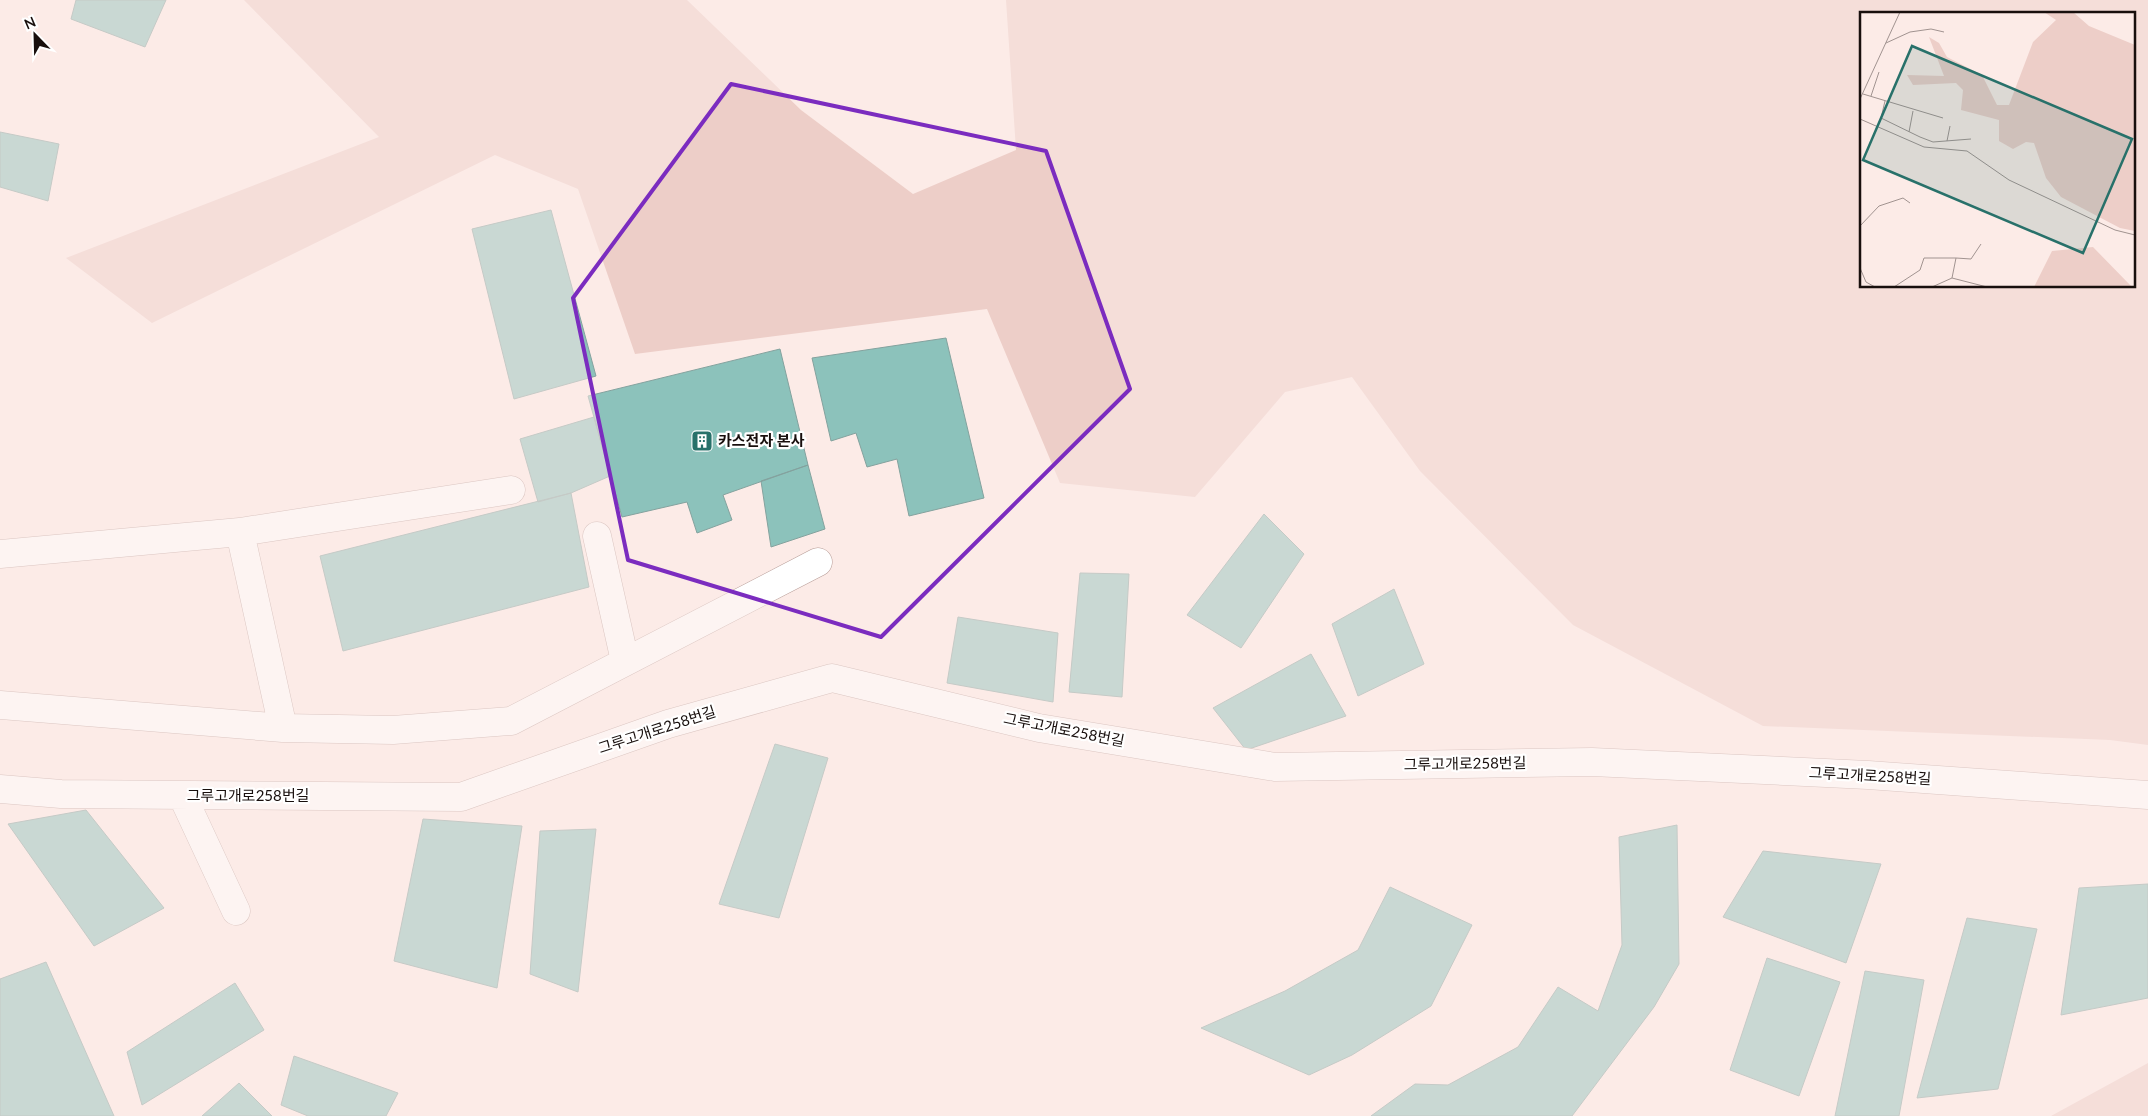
<svg xmlns="http://www.w3.org/2000/svg" width="2148" height="1116" viewBox="0 0 2148 1116" font-family="Lato,'Noto Sans KR',sans-serif">
	<style>
		.green { fill: #edcec8; fill-rule: evenodd }
		.building { fill: #8cc2bb; stroke: #84a29e }
		.lines { fill: none; stroke-linecap: round; stroke-linejoin: round }
		.minor-casing { stroke: #b69b96; stroke-width: 29 }
		.minor { stroke: #fff; stroke-width: 28 }
		.marked { fill: none; stroke: #7b2cbf; stroke-width: 4; stroke-linejoin: round }
		.labels { text-anchor: middle; stroke-width: 4.5; stroke-linejoin: round; paint-order: stroke }
		.poi-label { font-size: 15px; font-weight: bold; fill: #180f0d; stroke: #fff; text-anchor: start }
		.street-label { font-size: 15px; fill: #180f0d; stroke: #fff }
		.inset-road { fill: none; stroke: #a19390; stroke-width: 1 }
		.view { fill: #28716a; fill-opacity: 0.15; stroke: #28716a; stroke-width: 2.5 }
		.inset-edge { fill: none; stroke: #180f0d; stroke-width: 2.5 }
	</style>
	<rect width="100%" height="100%" fill="#fcebe7"/>
	<path class="green" d="M244,0H687L801,110L913,194L1016,150L1006,0H2148V745L2110,740L1763,726L1573,625L1420,471L1352,377L1285,392L1195,497L1060,483L987,309L635,354L578,189L495,155L152,323L66,258L379,137ZM1862,14H2134V286H1862Z
		M2148,1063V1116H2051Z"/>
	<path class="building" d="M76,0H166L145,47L71,19Z
		M0,132L59,144L48,201L0,187Z
		M551,210L596,376L514,399L472,229Z
		M946,338L984,498L909,516L897,459L867,467L856,433L831,441L812,358Z
		M780,349L808,465L723,495L732,520L697,533L687,502L622,517L588,396Z
		M594,417L610,476L571,493L538,502L520,439Z
		M808,465L825,529L771,547L761,481Z
		M571,493L589,587L343,651L320,556Z
		M1264,514L1304,554L1241,648L1187,615Z
		M1080,573L1129,574L1122,697L1069,692Z
		M1394,589L1424,664L1358,696L1332,624Z
		M958,617L1058,633L1053,702L947,683Z
		M1311,654L1346,716L1246,750L1213,708Z
		M775,744L828,758L779,918L719,904Z
		M86,810L164,908L94,946L8,824Z
		M423,819L522,826L497,988L394,961Z
		M1677,825L1679,964L1654,1007L1572,1116H1371L1415,1084L1448,1085L1518,1047L1558,987L1598,1011L1622,945L1619,837Z
		M596,829L578,992L530,974L540,831Z
		M1763,851L1881,864L1846,963L1723,917Z
		M2148,884V998L2061,1015L2079,888Z
		M1390,887L1472,925L1431,1006L1352,1055L1309,1075L1201,1028L1285,991L1358,950Z
		M1967,918L2037,929L1998,1089L1917,1098Z
		M1767,958L1840,982L1799,1096L1730,1070Z
		M46,962L114,1116H0V979Z
		M1865,971L1924,980L1899,1116H1835Z
		M235,983L264,1030L142,1105L127,1052Z
		M294,1056L398,1093L386,1116H308L281,1105Z
		M239,1083L272,1116H202Z"/>
	<g class="lines">
		<g class="minor-casing">
			<path id="minor" d="M240,532L283,728
				M597,536L625,661
				M0,554L240,532L511,490
				M0,705L283,728L393,730L511,721L818,562
				M0,789L61,794L461,797L668,724L832,678L1039,728L1275,767L1592,762L1868,775L2148,795
				M182,795L236,911"/>
		</g>
		<use href="#minor" class="minor"/>
	</g>
	<path d="M0 0H2148V1116H0ZM731,84L1046,151L1130,389L881,637L628,560L573,298Z" fill="#fcebe7" fill-opacity=".55" fill-rule="evenodd"/>
	<path class="marked" d="M731,84L1046,151L1130,389L881,637L628,560L573,298Z"/>
	<defs>
		<g id="building-square" transform="scale(1.125)"><rect x="-9" y="-9" width="18" height="18" rx="4" fill="#28716a" stroke="#fff"/><path d="M-4-6H4V6H1V3H-1V6H-4ZM-2.5-4.3h1.7v1.8h-1.7ZM.8-4.3h1.7v1.8H.8ZM-2.5-1h1.7V.8h-1.7ZM.8-1h1.7V.8H.8Z" fill="#fff"/></g>
	</defs>
	<g fill-rule="evenodd">
		<use href="#building-square" x="702" y="441"/>
	</g>
	<g class="labels">
		<g class="poi-label">
			<text x="718" y="446">카스전자 본사</text>
		</g>
		<g class="street-label">
			<text transform="translate(657 730) rotate(-18)" y="5">그루고개로258번길</text>
			<text transform="translate(1064 730) rotate(11)" y="5">그루고개로258번길</text>
			<text transform="translate(1465 764) rotate(-1)" y="5">그루고개로258번길</text>
			<text transform="translate(1870 776) rotate(3)" y="5">그루고개로258번길</text>
			<text x="248" y="801">그루고개로258번길</text>
		</g>
	</g>
	<g transform="translate(1860 12)">
		<rect width="275" height="275" fill="#fcebe7"/>
		<path d="M184,0H213L229,14L275,33V219L260,216L201,185L186,166L174,131L166,130L153,137L139,129V108L101,98L103,78L96,71L53,73L47,63L84,64L69,25L79,31L87,45L122,63L137,93H149L173,30L196,8ZM233,235L272,275H174L192,239Z" fill="#edcec8"/>
		<path class="inset-road" d="M26,31L50,20L71,17L84,20M3,82L83,106M11,84L19,60M0,87L40,0M25,89L21,106L60,125L73,130L111,127M0,107L64,135L107,139L149,168L255,218L275,223M49,120L53,99M87,129L90,114M0,214L19,194L43,186L50,191M96,246L111,247L121,232M0,256L6,270L15,275M34,275L60,258L64,246H96L92,266L127,275M72,275L92,266"/>
		<path class="view" d="M52,34L272,127L223,241L3,148Z"/>
		<rect width="275" height="275" class="inset-edge"/>
	</g>
	<g transform="translate(35 35) rotate(337)" stroke="#ffffff" stroke-width="4" paint-order="stroke">
	<path d="M0-4L9 19L0 12L-9 19Z" fill="#180f0d"/>
	<text y="-8" font-size="14" font-weight="bold" text-anchor="middle" fill="#180f0d">N</text>
	</g>
</svg>
